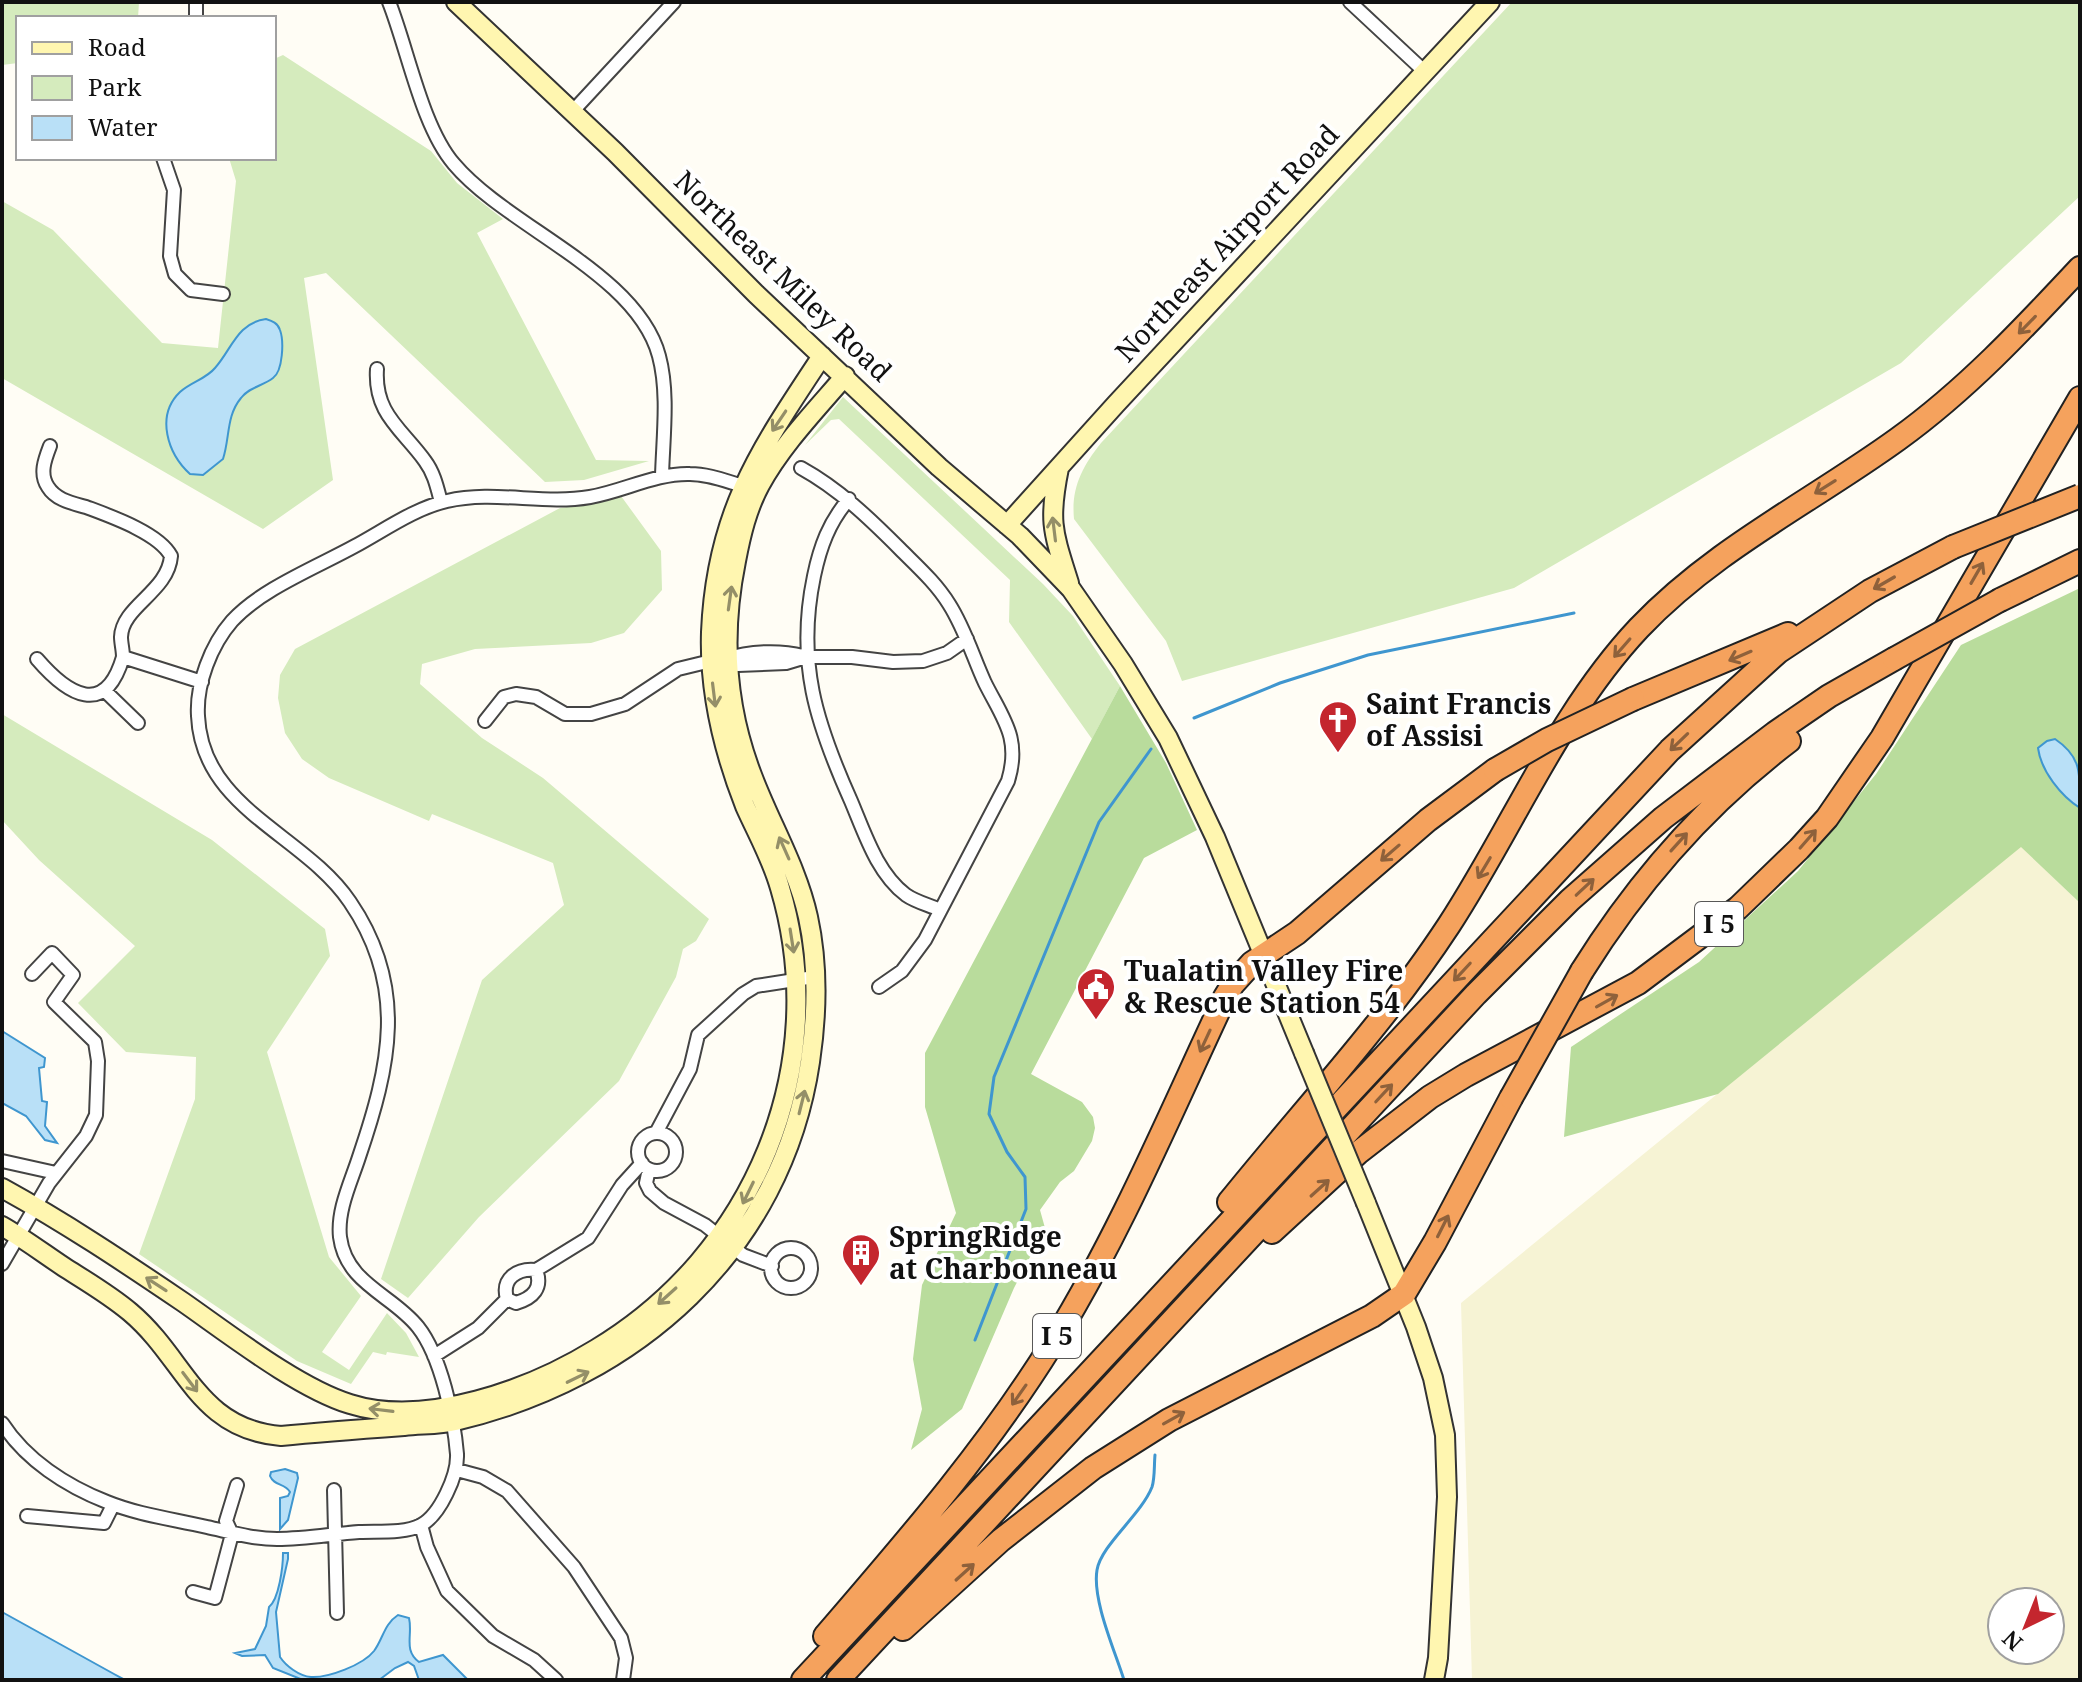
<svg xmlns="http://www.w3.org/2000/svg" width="2082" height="1682" viewBox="0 0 2082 1682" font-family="'Noto Serif',serif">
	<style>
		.farmland { fill: #f6f3d4; fill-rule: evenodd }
		.green { fill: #d5ebbd }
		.forest { fill: #b9dc9c }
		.water { fill: #b9e0f7; stroke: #3f96cf; stroke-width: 2 }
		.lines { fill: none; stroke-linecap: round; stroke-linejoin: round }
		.stream { stroke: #3f96cf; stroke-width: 3 }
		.street-casing { stroke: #444; stroke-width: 16 }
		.secondary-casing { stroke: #333; stroke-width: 22 }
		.highway-casing { stroke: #222; stroke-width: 26 }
		.street { stroke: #fff; stroke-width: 12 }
		.secondary { stroke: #fff6b0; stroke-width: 18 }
		.highway { stroke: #f5a25d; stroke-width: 22 }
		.secondary-bridge-casing { stroke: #333; stroke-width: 22; stroke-linecap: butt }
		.highway-bridge-casing { stroke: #222; stroke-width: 26; stroke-linecap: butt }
		.secondary-bridge { stroke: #fff6b0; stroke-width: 18 }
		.highway-bridge { stroke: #f5a25d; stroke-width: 22 }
		.oneway { stroke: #8e613b }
		.oneway2 { stroke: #948f68 }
		.labels { text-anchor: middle; stroke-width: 8; stroke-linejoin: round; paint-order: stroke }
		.shield { fill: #fff; stroke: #585858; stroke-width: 2 }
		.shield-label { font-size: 26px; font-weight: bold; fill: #111 }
		.street-label { font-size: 28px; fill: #111; stroke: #fff }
		.poi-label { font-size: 28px; font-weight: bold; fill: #111; stroke: #fff; text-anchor: start }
	</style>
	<rect width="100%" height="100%" fill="#fffdf5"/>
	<path class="farmland" d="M2021,846L2080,903V1680H1472L1461,1303ZM2002,1602H2050V1650H2002Z"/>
	<path class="green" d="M2,2H139L138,18H18V63L2,65Z
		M1512,2H2080V196L1901,363L1514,588L1182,681L1166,641L1074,519C1071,488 1082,467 1101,443Z
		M283,55L431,151L457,183L503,219L477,233L596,460L649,461L584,480L545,482L326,273L304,278L333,480L263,529L2,378V201L53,230L162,343L218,348L236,181L229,158H274V59Z
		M843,397L1043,584L1073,616L1120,686L1092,739L1009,622L1010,580L839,419L831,420L805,445Z
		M621,496L661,551L662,590L624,633L591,643L475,649L422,664L420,684L482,738L543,778L709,919L696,941L683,949L676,977L619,1081L479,1217L408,1298L381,1279L482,980L564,905L553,863L432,814L429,821L329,778L302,759L285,733L278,698L280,675L295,649L560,508L591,504Z
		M2,714L212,840L325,929L330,956L267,1052L329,1257L361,1296L322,1352L349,1370L387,1313L406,1333L419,1357L387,1352L386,1355L373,1352L351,1384L297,1361L139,1254L195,1099L196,1057L126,1052L78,1003L135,946L39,860L2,820Z"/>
	<path class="forest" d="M2080,588V903L2021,847L1718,1094L1564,1137L1571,1047L1699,962L1798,871L1876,774L1961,645Z
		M1120,686L1166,763L1197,830L1144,858L1031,1074L1082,1102L1093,1117L1095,1128L1092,1141L1074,1171L1060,1182L1040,1210L1045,1228L1014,1288L962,1409L911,1450L922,1409L913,1359L922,1285L956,1213L925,1107V1053Z"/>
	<path class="water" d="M266,319C272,321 278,323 280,330C284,341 283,371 273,378C263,386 249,387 241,398C226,416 230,438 223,459L203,475L190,474C168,454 155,416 180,392C191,382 206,379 215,368C232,349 237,323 266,319Z
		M2055,739C2082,757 2080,774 2080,808C2061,796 2041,771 2038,748L2047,741Z
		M2,1031L45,1058L44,1067L39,1068L42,1101L47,1102L45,1126L57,1143L45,1140L26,1116L2,1103Z
		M285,1469L297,1473L298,1478L288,1520L280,1529V1498L288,1496L290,1492C285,1483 274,1486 270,1476L271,1472Z
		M283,1553H288V1559L276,1612L280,1657C286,1666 299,1676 311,1677C328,1678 363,1665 374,1651C383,1639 384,1624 398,1615L409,1618C413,1635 403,1650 419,1662L443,1655L468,1680H419L414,1666L408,1662L395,1668L379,1680H303L273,1668L265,1655L242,1656L235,1653L255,1649L266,1626L269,1607C279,1599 283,1567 283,1553Z
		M2,1612L114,1674L125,1680H2Z"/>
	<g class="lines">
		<path class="stream" d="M1194,718L1280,683L1368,655L1574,613
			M975,1340L1026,1209L1025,1177L1007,1152L989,1114L994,1077L1099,822L1151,749
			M1124,1680C1115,1651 1092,1600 1097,1570C1101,1545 1141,1515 1152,1487C1155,1478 1154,1465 1155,1455"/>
		<g class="street-casing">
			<path id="street" d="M196,2V18
				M389,2C408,50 422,127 454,164C507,227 637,273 659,356C669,393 663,438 662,476
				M1350,2L1424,71
				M573,111L674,2
				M163,158L174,190L170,256L175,274L191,290L223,294
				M377,369C374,414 402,429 425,461C434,473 437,487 441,502
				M50,446C45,459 39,474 48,487C56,500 72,503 86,507C110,516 159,533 171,556C168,592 122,606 121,637C121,643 123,650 123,657L202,682
				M801,468C839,489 869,518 900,549C918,567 936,583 949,604C965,629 973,657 985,683C1003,719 1021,738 1008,781L925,940L902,971L879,987
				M849,499C829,522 820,547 814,576C796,662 816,723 851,801C865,834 877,873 906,895C916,902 929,905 940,910
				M37,659C68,695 105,718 123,657
				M726,659C749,651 780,650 803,656
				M104,690L138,723
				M485,721L504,697L516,694L536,697L565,714H591L625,704L678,669L711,661L726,659L738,665L786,663L806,657H852L893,662L923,661L947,653L967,639
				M656,1133L690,1069L698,1035L743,994L756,986L814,977
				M638 1152a19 19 0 1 1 38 0a19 19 0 1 1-38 0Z
				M2,1161L56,1173
				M649,1169L646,1183L650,1191L664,1203L705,1225L743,1255L772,1266
				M771 1268a20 20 0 1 1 40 0a20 20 0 1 1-40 0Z
				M2,1264L49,1183L86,1136L96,1115L98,1061L95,1042L54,1002L73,975L52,953L32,974
				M536,1270C543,1288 533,1298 516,1303L507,1299C501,1278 518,1268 536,1270L588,1238L622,1185L642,1163
				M434,1356L478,1328L507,1299
				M2,1423C26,1460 66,1486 107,1502C139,1515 173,1519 207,1527C230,1532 253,1539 277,1539C305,1539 332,1534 359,1532C377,1531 404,1534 421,1525C440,1515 458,1475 457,1454C454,1418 441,1356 418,1327C393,1295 346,1284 340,1237C337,1210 351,1182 359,1157C390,1066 408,987 350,902C304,834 202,809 198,716C196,684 211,645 232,621C261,589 317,567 355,546C383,531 415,508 447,501C494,490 543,505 590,497C624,491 656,473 690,474C711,474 730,483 750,488
				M457,1470L483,1477L507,1491L574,1567L621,1638L626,1658L623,1680
				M334,1490L337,1613
				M27,1516L104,1523L113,1505
				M421,1525L427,1547L447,1591L493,1636L534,1660L556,1680
				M193,1592L215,1598L232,1534L226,1521L237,1485"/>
		</g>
		<g class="secondary-casing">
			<path id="secondary" d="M456,2L615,152L756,294L939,467L1020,536L1071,589L1123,664L1168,738L1215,837L1304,1053
				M1059,468C1048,522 1053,532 1069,583
				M1007,525L1116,404L1490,2
				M2,1188C64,1222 124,1262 183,1302C229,1334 298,1388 350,1404C426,1428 531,1389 596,1349C754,1254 833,1067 780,888C772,859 757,833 745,806C723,750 709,692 711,632C716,513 759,451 822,356
				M1366,1203L1416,1327L1433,1378L1445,1435L1447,1497L1438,1658L1434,1680
				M2,1226C23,1238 43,1253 64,1267C86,1281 110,1295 130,1312C186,1359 197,1429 281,1436C322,1432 363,1429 404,1426C421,1424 439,1425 455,1421C636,1379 782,1250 810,1062C817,1015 818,963 808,917C797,867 770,823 752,775C725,705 721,635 736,561C741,535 747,509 760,485C782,445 815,411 845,376"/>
		</g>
		<g class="highway-casing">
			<path id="highway" d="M2000,600L2080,561
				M1633,699L1788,634
				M1582,971C1637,883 1706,804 1789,741
				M1229,1202C1303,1110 1384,1024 1449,925C1513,827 1559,713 1639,628C1714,549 1811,502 1898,439C1966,390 2023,329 2080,268
				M1272,1232L1359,1152L1430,1097L1466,1075L1638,983L1738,908L1799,849L1827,818L1882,738L2080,398
				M903,1629L1001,1540L1093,1468L1169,1420L1372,1316L1404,1294L1435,1242L1511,1098
				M825,1636C905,1543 987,1449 1052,1344C1120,1234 1170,1114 1225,997L1233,984L1252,963L1297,933L1428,820L1495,770
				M803,1680L1670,750L1778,652L1870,591L1953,547
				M838,1680L1476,994L1570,900L1663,818L1775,733L1829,696L1894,659"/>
		</g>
		<use href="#street" class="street"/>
		<use href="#secondary" class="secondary"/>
		<use href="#highway" class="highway"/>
		<g class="secondary-bridge-casing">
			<path id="secondary-bridge" d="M1304,1053L1366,1203"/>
		</g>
		<g class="highway-bridge-casing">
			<path id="highway-bridge" d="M1953,547L2080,496
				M1894,659L2000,600
				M1495,770L1547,740L1633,699
				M1511,1098L1582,971"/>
		</g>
		<use href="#secondary-bridge" class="secondary-bridge"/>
		<use href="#highway-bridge" class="highway-bridge"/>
	</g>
	<defs><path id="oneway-shaft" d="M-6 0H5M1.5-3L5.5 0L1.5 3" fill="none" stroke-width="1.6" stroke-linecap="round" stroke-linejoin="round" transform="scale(2)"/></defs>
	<g class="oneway">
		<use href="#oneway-shaft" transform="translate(2027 325) rotate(134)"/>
		<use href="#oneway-shaft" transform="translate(1825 487) rotate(148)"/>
		<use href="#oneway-shaft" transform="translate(1977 573) rotate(-60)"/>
		<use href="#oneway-shaft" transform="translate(1884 583) rotate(150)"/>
		<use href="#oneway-shaft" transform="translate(1622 648) rotate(131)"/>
		<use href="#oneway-shaft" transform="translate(1740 656) rotate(157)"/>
		<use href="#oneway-shaft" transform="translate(1679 742) rotate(136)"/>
		<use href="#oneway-shaft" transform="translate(1808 839) rotate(-49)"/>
		<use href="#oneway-shaft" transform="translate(1679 842) rotate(-48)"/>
		<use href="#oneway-shaft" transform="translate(1390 853) rotate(139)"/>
		<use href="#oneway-shaft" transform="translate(1484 868) rotate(121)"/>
		<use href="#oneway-shaft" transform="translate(1585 887) rotate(-43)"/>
		<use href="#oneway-shaft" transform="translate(1462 972) rotate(133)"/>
		<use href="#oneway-shaft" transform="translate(1607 1001) rotate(-29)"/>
		<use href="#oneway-shaft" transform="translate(1205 1041) rotate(115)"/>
		<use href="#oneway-shaft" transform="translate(1384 1093) rotate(-47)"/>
		<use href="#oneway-shaft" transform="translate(1320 1188) rotate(-42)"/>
		<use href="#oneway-shaft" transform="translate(1443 1226) rotate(-63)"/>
		<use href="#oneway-shaft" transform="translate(1019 1395) rotate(125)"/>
		<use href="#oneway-shaft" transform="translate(1174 1418) rotate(-29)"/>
		<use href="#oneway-shaft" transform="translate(965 1572) rotate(-42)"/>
	</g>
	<g class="oneway2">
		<use href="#oneway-shaft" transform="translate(779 421) rotate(124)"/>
		<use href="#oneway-shaft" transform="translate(1054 529) rotate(-97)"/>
		<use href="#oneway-shaft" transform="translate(730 598) rotate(-82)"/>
		<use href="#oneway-shaft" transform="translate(714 695) rotate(83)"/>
		<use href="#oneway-shaft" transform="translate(784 848) rotate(-114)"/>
		<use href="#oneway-shaft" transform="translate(792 941) rotate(81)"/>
		<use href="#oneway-shaft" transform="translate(802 1102) rotate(-76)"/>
		<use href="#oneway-shaft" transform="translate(748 1193) rotate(116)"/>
		<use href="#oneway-shaft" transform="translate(156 1284) rotate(-147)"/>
		<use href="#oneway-shaft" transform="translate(667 1296) rotate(138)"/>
		<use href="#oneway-shaft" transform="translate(578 1377) rotate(-26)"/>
		<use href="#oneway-shaft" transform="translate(190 1382) rotate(53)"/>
		<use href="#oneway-shaft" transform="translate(381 1410) rotate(-173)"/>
	</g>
	<defs>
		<g id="church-pin" transform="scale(2)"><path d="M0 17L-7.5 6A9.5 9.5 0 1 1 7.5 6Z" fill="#c4262e" stroke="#fff"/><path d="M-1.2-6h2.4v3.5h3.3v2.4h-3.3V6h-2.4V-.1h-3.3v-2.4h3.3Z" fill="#fff"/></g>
		<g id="civic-pin" transform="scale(2)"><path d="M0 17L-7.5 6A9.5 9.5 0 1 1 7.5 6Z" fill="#c4262e" stroke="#fff"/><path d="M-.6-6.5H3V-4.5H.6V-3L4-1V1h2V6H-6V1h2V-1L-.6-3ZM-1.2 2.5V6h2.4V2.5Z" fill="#fff"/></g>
		<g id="building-pin" transform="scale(2)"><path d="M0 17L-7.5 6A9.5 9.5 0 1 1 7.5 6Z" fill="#c4262e" stroke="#fff"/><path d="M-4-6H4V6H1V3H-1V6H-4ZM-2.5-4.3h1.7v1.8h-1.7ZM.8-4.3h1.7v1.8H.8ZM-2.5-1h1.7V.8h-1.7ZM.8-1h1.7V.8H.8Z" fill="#fff"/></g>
	</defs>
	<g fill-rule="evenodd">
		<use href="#church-pin" x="1338" y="720"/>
		<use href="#civic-pin" x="1096" y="987"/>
		<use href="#building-pin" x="861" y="1253"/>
	</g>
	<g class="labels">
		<g class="shield">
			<rect x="1695" y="902" width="48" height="44" rx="6"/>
			<rect x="1033" y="1314" width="48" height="44" rx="6"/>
		</g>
		<g class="shield-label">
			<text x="1719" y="933">I 5</text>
			<text x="1057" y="1345">I 5</text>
		</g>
		<g class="street-label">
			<text transform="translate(1227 243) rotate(-47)" y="10">Northeast Airport Road</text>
			<text transform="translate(783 276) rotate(44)" y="10">Northeast Miley Road</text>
		</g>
		<g class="poi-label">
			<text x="1366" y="714">Saint Francis<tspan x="1366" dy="32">of Assisi</tspan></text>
			<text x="1124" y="981">Tualatin Valley Fire<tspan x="1124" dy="32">&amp; Rescue Station 54</tspan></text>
			<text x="889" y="1247">SpringRidge<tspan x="889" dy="32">at Charbonneau</tspan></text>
		</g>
	</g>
	<rect width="2082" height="1682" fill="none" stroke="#111111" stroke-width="8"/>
	<rect x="16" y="16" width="260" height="144" fill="#ffffff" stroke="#a0a0a0" stroke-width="2"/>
	<rect x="32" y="42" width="40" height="12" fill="#fff6b0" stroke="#a0a0a0" stroke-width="2"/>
	<text x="88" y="56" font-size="24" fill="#111111">Road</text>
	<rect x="32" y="76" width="40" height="24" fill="#d5ebbd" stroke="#a0a0a0" stroke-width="2"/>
	<text x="88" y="96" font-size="24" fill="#111111">Park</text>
	<rect x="32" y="116" width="40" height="24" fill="#b9e0f7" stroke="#a0a0a0" stroke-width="2"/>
	<text x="88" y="136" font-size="24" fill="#111111">Water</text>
	<g transform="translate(2026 1626) rotate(223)"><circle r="38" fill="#ffffff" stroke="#a0a0a0" stroke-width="2"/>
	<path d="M0-6L14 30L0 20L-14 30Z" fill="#c4262e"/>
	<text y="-12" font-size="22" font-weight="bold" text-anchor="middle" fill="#111111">N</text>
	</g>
</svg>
